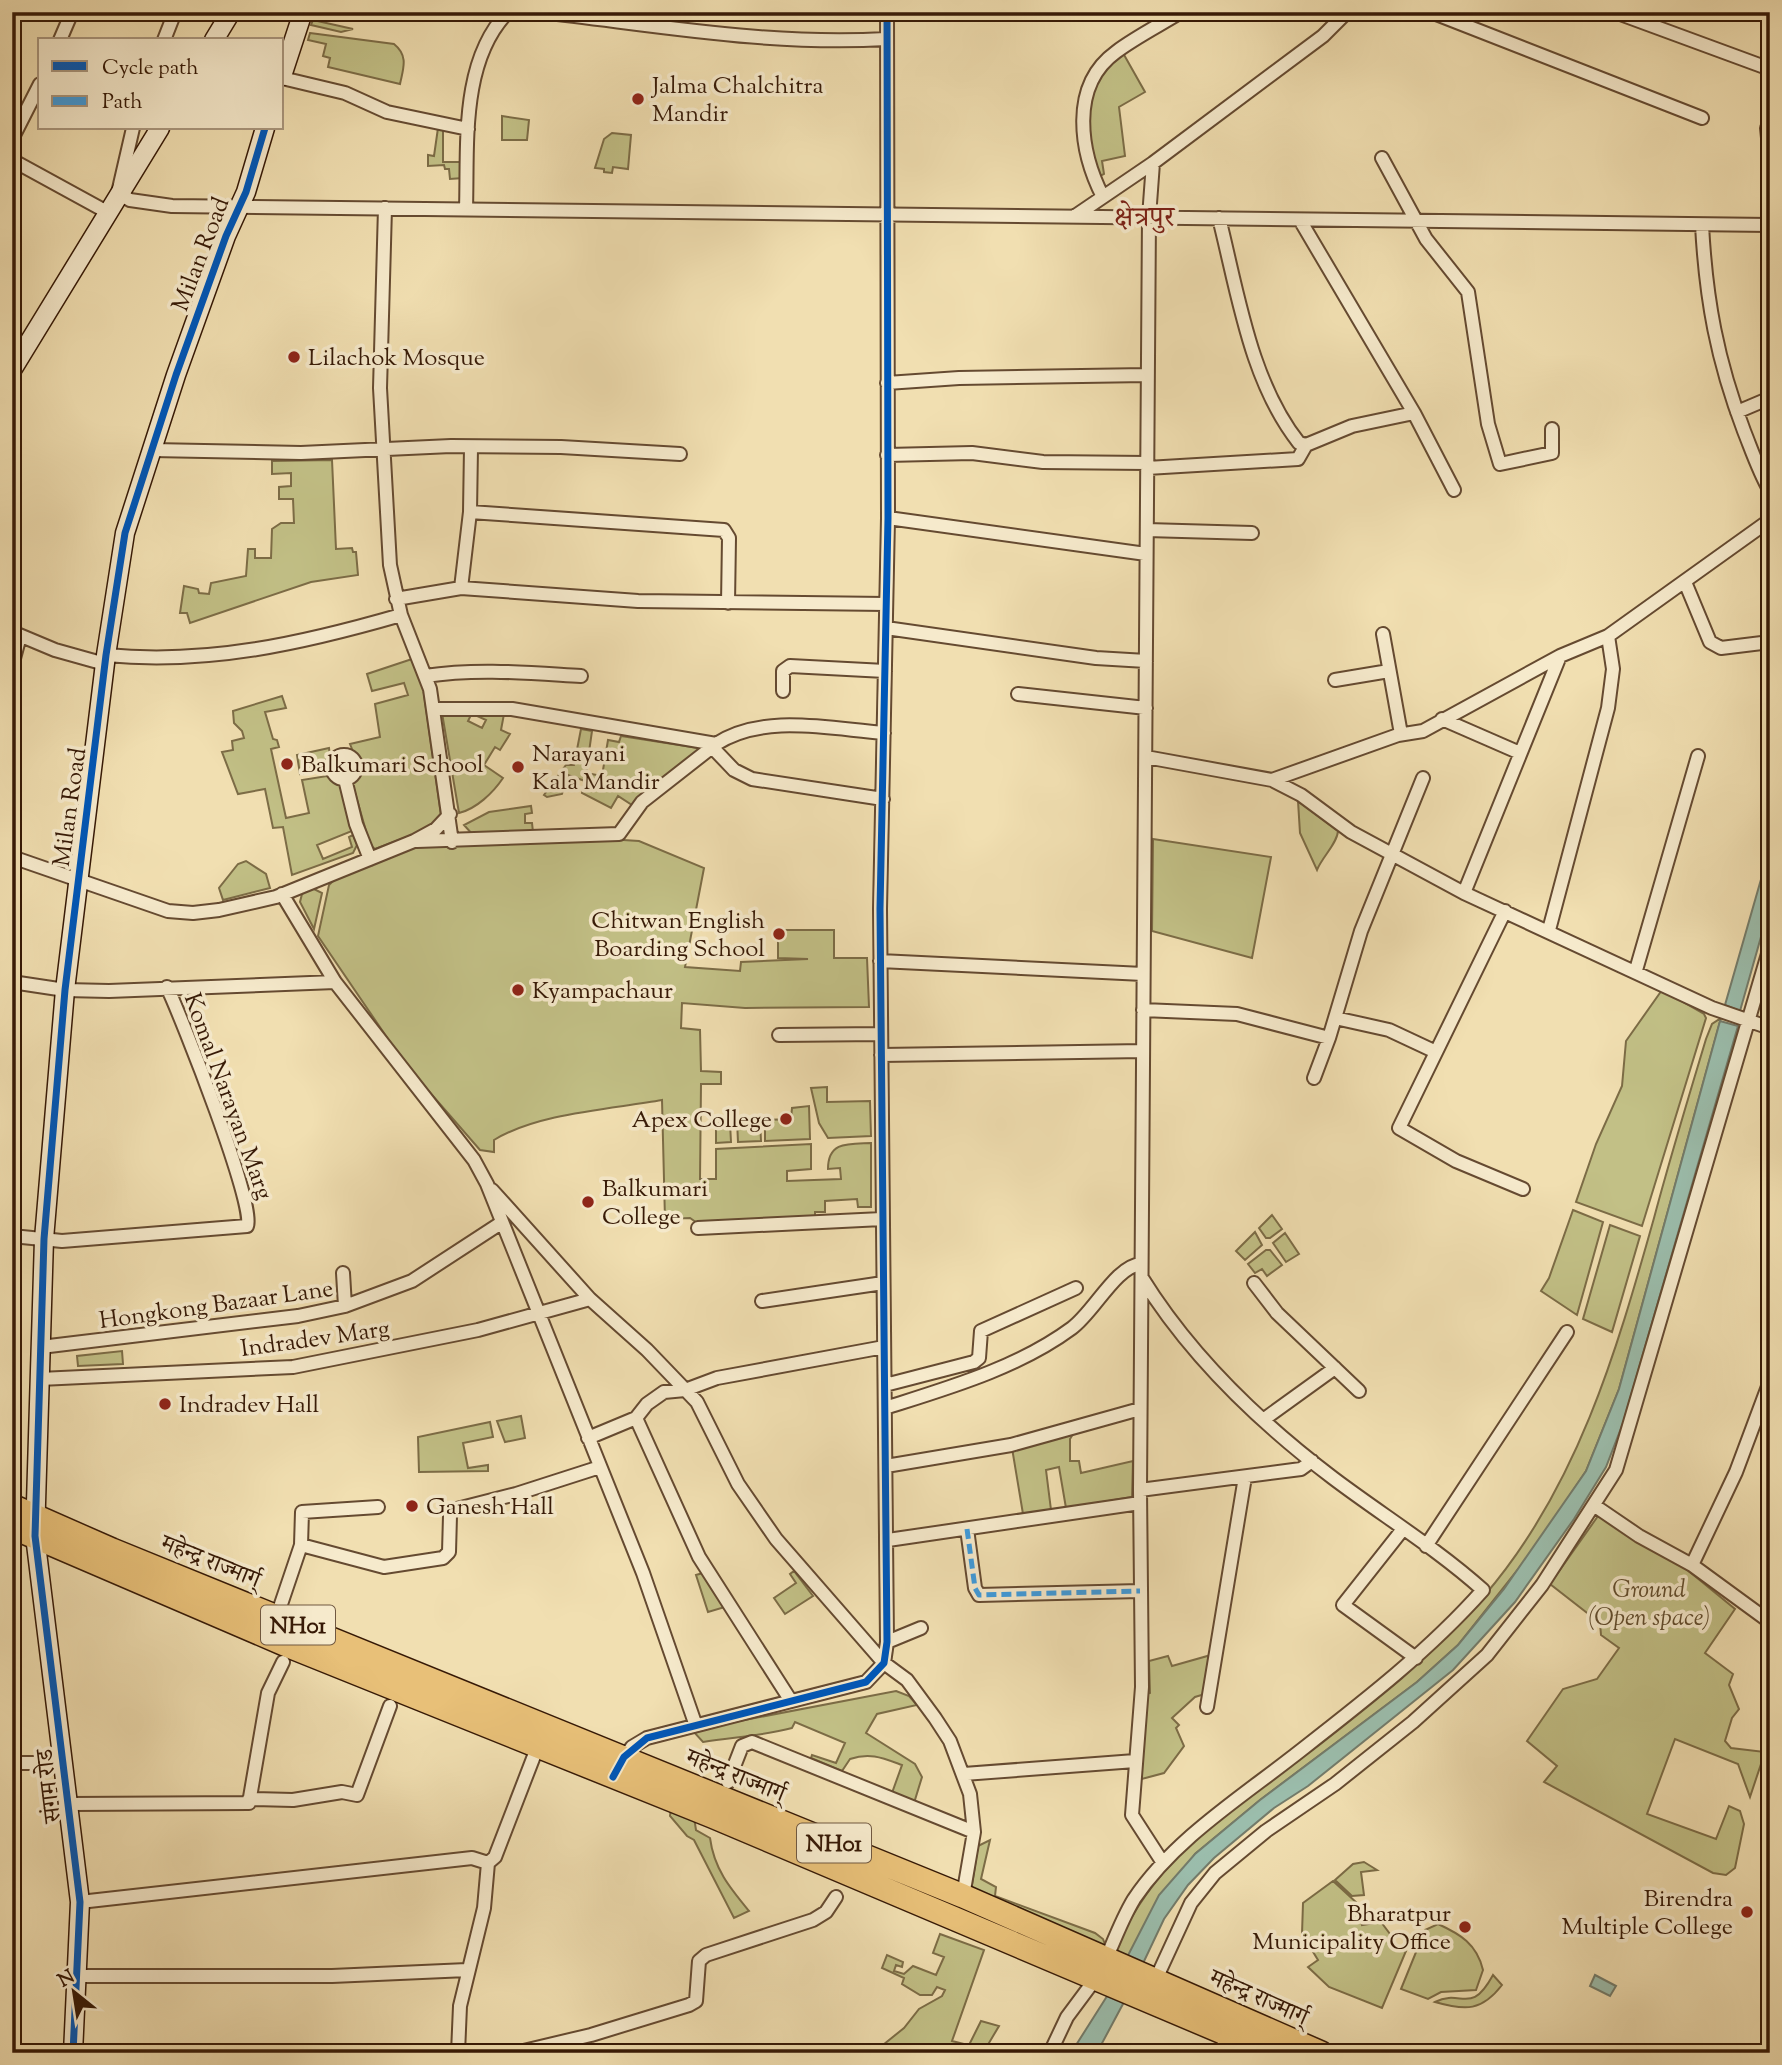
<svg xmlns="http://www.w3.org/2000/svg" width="1782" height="2065" viewBox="0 0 1782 2065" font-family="'Sorts Mill Goudy','Noto Serif Devanagari',serif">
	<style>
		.green { fill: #c2c086; stroke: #7c6c46; stroke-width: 2 }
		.water { fill: #9bbdac; stroke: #737b6a; stroke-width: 2 }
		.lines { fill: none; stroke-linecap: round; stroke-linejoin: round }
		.street-casing { stroke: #654a31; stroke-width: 16 }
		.secondary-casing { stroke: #361906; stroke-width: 21 }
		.highway-casing { stroke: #361906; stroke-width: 26 }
		.street { stroke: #f6eacc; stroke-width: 12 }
		.secondary { stroke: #f6eacc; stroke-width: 18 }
		.highway { stroke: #e8c078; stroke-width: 23 }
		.quiet { stroke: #3e9bdd; stroke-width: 5; stroke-dasharray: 10 5; stroke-linecap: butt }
		.cycleway-casing { stroke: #f6eacc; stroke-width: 11 }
		.cycleway { stroke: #0057b8; stroke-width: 7 }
		.poi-dot { fill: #8f2418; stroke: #f6eacc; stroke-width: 2.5 }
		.labels { text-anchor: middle; stroke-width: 7; stroke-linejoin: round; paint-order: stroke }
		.shield { fill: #f6eacc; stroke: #705841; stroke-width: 2 }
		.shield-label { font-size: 23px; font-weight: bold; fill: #361906 }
		.poi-label { font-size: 24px; fill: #361906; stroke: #f6eacc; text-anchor: start }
		.street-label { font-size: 24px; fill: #361906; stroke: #f6eacc }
		.park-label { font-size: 24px; font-style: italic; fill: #604b2c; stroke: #f6eacc }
		.quarter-label { font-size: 28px; fill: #7a1f14; stroke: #f6eacc }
	</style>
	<rect width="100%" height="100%" fill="#f1dfb1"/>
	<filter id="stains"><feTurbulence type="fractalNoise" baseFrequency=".00286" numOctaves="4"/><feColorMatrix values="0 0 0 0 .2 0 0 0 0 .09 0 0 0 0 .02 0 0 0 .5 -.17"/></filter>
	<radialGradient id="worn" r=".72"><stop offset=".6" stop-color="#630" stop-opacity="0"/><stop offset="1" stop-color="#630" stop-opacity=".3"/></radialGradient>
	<path class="green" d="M313,20L353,29L341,32L311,25Z
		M310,33L394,44C409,56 403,69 400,84L328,67L330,58L323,56L326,44L308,40Z
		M1123,53L1145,92L1119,107L1125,156L1102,161L1104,174L1098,177C1085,123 1076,93 1123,53Z
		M502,116L529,120L527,140H502Z
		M438,128H443V162H463V178L450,179L449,169H445L444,165L428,166V155L434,156Z
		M612,133L631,135L628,169L613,167L612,173L604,172V169L595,168L604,139Z
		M332,460L336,549L352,548L353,552H356L358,575L311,582L190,623L187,613H180L184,586L198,589L199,593L209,594L211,583L246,576L248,549H255V558H271L272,529L281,523H294L293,499H279V487L291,486V473L272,474V461Z
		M412,659L422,680L441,815L428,829L375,849L370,845L352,782L360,769L350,744L380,737L375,704L408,695L404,683L372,691L367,674Z
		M282,696L286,708L265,712L273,739L277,740L279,747L271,749L286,818L309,813L302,780L327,776L340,785L352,831L317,845L323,859L352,847L349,837L353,835L357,845L353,853L292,875L283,827L273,828L265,789L238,794L222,752L233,750L232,741L244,738L242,731L234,723L233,711Z
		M442,713H472L468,721L482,728L486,720L477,716L478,713L504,714L501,730L510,734L500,750L495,747L484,765L503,778C493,793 476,809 459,813Z
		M581,729L592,731L586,773L602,776L608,740L619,742L621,736L705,749L632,805L618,796L611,808L582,793L585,781L568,775L562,794L547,797L544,795L566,765H574Z
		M329,748L330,756L326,769L300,774L297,755Z
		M1298,801L1338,831C1337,844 1322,857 1317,870L1300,833Z
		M531,806L532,813L525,814V823H532L533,832L473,835L464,825L489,812Z
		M607,839L639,841L704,868L685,967L740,971L741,962L808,959L778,958V930H834V958H867L869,1007L745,1008L682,1003L681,1028L700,1030L701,1071L721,1072V1084H701L700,1179H716V1149L811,1144V1169L787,1171V1181L841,1179L840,1168L828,1169C828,1141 849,1144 871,1143V1207H858L857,1199L825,1201V1212H815V1219L700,1225L690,1218L665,1219L662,1100C612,1109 538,1113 494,1140V1152L480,1150L405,1064L318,936L329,885L334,880L416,846Z
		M1153,839L1271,857L1252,958L1152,931Z
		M246,861L266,874L270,888L223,900L219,888L238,864Z
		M312,888L322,893L314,929L300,902L302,894Z
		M1662,990L1704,1014L1706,1018L1642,1226L1576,1202L1596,1144L1622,1086L1626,1041Z
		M1721,1018L1619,1389L1586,1471L1534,1549L1458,1645L1417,1682L1260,1800L1195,1854L1121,1970L1114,1954C1148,1868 1209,1828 1278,1773C1349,1717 1424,1665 1484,1596C1577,1488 1616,1353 1654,1218C1670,1158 1688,1099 1706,1039L1712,1024Z
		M827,1087V1102L870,1101L871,1136L828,1138L819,1123L811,1088Z
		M809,1106L810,1139L765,1141V1120L791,1119L792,1108Z
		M737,1120H760L761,1141L738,1142Z
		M716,1123H730L731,1142L716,1143Z
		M1573,1210L1603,1222L1577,1315L1541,1291L1549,1278Z
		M1272,1215L1282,1229L1270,1238H1266L1259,1228Z
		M1610,1225L1640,1236L1612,1332L1583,1319Z
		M1255,1232L1262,1245L1245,1260L1236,1251Z
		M1285,1233L1299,1254L1286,1262L1273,1243Z
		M1266,1250H1270L1282,1265L1267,1276L1262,1269L1255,1273L1248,1264Z
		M122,1351L123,1364L78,1366L77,1356Z
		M521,1416L525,1438L505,1442L497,1421Z
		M490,1422L493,1437L463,1443L468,1468L488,1465V1471L419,1472L418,1437Z
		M1073,1434L1070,1439V1461H1079L1081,1473L1133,1461L1132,1497L1066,1508L1059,1467L1046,1470L1051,1510L1023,1514L1012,1448Z
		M1598,1516L1685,1568L1735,1609L1705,1653L1733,1674L1729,1685L1739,1709L1732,1718L1725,1741L1731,1748L1765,1752L1750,1797L1738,1764L1675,1739L1647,1814L1716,1839L1729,1806L1740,1811L1744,1824L1735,1868L1726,1875L1713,1873L1544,1782L1557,1766L1527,1741L1563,1689L1597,1679L1619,1648L1601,1635L1600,1623L1550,1584Z
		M794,1571L813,1596L785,1614L774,1598L796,1583L790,1574Z
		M703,1573L725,1607L708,1612L696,1575Z
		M1211,1655L1205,1694L1195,1697L1172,1718L1179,1725L1176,1728L1184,1746L1164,1773L1138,1780L1145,1694L1150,1693L1149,1661L1168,1656L1172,1666Z
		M896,1691L909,1696L917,1705L877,1714L866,1733L915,1764L922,1777L914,1803L892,1793L902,1765C883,1758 870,1752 850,1759L842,1771L811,1758L812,1755L836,1763L845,1743L795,1722L792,1728C762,1736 734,1737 703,1742L692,1730Z
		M671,1808L694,1817L696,1830L710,1838C714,1869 730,1888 749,1911L734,1918L694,1840L687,1836L670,1816Z
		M990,1840L981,1879L996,1887L995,1896L1095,1933L1103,1939L1106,1947L971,1891L978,1846Z
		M1364,1862L1377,1870L1361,1872L1364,1895L1352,1896L1335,1880L1353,1864Z
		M1333,1881L1358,1904L1362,1925L1381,1922L1390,1934L1388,1943L1406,1951L1382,2008L1329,1987L1308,1967L1318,1960L1302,1934L1303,1903Z
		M1438,1924C1460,1934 1477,1944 1483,1970L1476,1990L1441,1992L1428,1999L1401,1989L1425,1930Z
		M940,1934L984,1950L952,2041L968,2045L959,2053H873L904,2028L919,2009L942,1996L945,1990L937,1987L932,1995H920L902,1984L904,1978L882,1968L887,1955L903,1962L902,1967L896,1965L894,1971L904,1974L913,1966L936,1975L944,1957L933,1953Z
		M1493,1975L1502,1985C1482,2011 1466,2011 1435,2002C1462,1988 1470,2017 1493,1975Z
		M981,2021L999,2026L986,2048L969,2045Z"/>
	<path class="water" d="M1770,848V905L1740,1011L1725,1005Z
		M1720,1021L1738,1026L1623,1423L1606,1467L1574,1519L1515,1602L1453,1670L1308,1786L1274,1808L1214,1858L1188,1885L1164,1919L1138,1974L1122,1967L1159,1895L1195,1854L1260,1800L1417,1682L1458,1645L1504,1589L1586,1471L1619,1389Z
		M1595,1975L1616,1986L1610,1996L1590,1986Z
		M1109,1993L1124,2002L1100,2047L1095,2053H1071Z"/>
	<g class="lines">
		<g class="street-casing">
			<path id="street" d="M541,12C656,25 771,46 886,39
				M1431,12L1702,118
				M1615,12L1770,69
				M60,40L72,12
				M164,40L175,12
				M282,78L345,93L387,112L468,129
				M133,128L118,193L130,200L172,206L1770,225
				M1767,128L1770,158
				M12,139L40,84
				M1382,158L1426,239L1468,292L1488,424L1500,464L1552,453V429
				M12,160L107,212
				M1153,163L1149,217L1140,1490L1142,1687L1132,1815L1163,1863
				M1103,197C1080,152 1069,86 1116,52C1136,37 1160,25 1181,12
				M385,208L380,388L390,565L401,615L430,689L452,842
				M466,209C468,145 460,61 508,12
				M1075,216L1153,163L1323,36L1347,12
				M1219,218C1238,293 1250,381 1299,443L1306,445L1352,426L1414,413
				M1300,220L1414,413L1454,490
				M1702,225C1706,300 1717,360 1744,431C1752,451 1759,472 1770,491
				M887,383L959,378L1147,375
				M1737,412L1770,398
				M152,450L301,453L451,446L561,447L680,454
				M887,455L972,453L1043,462L1147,463
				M1147,468L1298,459L1306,445
				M470,512L471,448
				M888,518L1146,554
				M1147,530L1252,533
				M1685,582L1710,642L1721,648L1770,642
				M461,588L470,512L724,530L729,538L728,603
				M396,599L461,588L638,601L886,604
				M886,628L1096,658L1146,661
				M12,632L55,650L105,664
				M1383,634L1401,734
				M106,655C208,665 304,643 401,615
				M12,666L20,636
				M425,676C477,668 529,673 581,676
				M1335,680L1389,671
				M783,691V671L790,666L885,671
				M1018,694L1146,708
				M434,709H512L716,744C764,713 830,729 884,733
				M1442,719L1520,753
				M712,747L734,770L752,779L883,799
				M332 767a12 12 0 1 1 24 0a12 12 0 1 1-24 0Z
				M1146,757L1272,780L1301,795L1351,832L1464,893L1712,1008L1770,1028
				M345,779L356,824L370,859
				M1272,780L1398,735L1423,731L1560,656L1608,636L1770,520
				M417,841L619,834L642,802L716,744
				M12,857L168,911L193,913L219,910L276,897L414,841L436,829L450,814
				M1464,893L1560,656
				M282,894L335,982L474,1160L487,1184L643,1573L695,1723
				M1505,911L1399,1128L1456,1161L1523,1189
				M1549,930L1608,708L1613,669L1608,636
				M880,961L1143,974
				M1636,970L1698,756
				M12,982L65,990L109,991L335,982
				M1143,1010L1237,1014L1329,1038L1361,931L1423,778
				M1335,1018L1389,1030L1436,1052
				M779,1035L881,1034
				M881,1055L1143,1051
				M1314,1078L1329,1038
				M492,1190L590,1299L647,1350L697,1402L738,1484L776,1539L884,1663L907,1680L935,1718L950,1741L970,1794L974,1832L963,1896
				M698,1228L882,1219
				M12,1236L62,1241L247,1226C257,1208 181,1016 167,987
				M343,1273L345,1306
				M1254,1283L1277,1313L1359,1391
				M762,1301L883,1283
				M41,1347L298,1316L345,1306L412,1281L501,1223
				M40,1379L293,1367L478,1330L590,1299
				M1770,1381L1736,1472L1692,1565L1770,1622
				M885,1385L974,1362L979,1358L981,1331L1076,1288
				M885,1408C948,1388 1018,1368 1072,1328C1094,1312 1116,1266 1141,1264
				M1263,1420L1335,1368
				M588,1438L636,1418
				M886,1466L1011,1445L1140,1409
				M1140,1490L1301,1469L1312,1461
				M1595,1506L1639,1536L1692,1565
				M967,1529L975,1588L979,1595L1140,1591
				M1403,1529L1343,1605L1416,1658
				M888,1540L1140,1503
				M301,1545L384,1567L443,1558L449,1552L450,1516L453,1510L516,1494L600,1467
				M1426,1546L1567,1332
				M277,1616L301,1545L302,1512L378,1507
				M887,1642L921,1628
				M791,1701L699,1557L636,1418L647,1404L664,1392L685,1390L717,1378L884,1347
				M1207,1707L1245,1477
				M622,1761L632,1747L647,1738L866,1682L884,1663L887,1642L880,909L888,518L887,12
				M12,1763H65
				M964,1774L1135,1761
				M728,1782L742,1746L752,1742L974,1832
				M249,1799L293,1800L342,1792L357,1795L390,1706
				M70,1804L249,1803L268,1693L283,1662
				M80,1902L472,1858L488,1863
				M1107,1957C1115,1938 1123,1917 1134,1899C1173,1841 1237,1800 1291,1758C1359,1705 1426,1654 1483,1590C1436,1548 1382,1515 1333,1478C1259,1422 1191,1357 1142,1278
				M78,1976H332L467,1970
				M1156,1979L1191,1903L1215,1873L1266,1831L1335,1784L1413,1722L1487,1655L1542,1585L1616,1470L1770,947
				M458,2053L460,2006L484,1908L488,1863L495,1857L539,1743
				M515,2053L591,2035L689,2005L696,2001L699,1961L706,1955L813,1920L826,1912L836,1897
				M1050,2053L1067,2017L1096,1978
				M1219,2053L1229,2035"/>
		</g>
		<g class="secondary-casing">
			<path id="secondary" d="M214,40L231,12
				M282,76L303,12
				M12,370L160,128
				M73,2053L80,1902L35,1536L44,1239L65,990L106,655L125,533L176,375L226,236L246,192L265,128"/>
		</g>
		<g class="highway-casing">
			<path id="highway" d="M12,1506L112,1550L963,1896L1321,2053
				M12,1527L289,1646L712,1816L1272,2053"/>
		</g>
		<use href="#street" class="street"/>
		<use href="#secondary" class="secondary"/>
		<use href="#highway" class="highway"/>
		<path class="quiet" d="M967,1529L975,1588L979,1595L1140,1591"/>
		<g class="cycleway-casing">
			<path id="cycleway" d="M613,1777L624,1757L647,1738L866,1682L884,1663L887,1642L880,909L888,518L887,12
				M73,2053L80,1902L35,1536L44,1239L65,990L106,655L125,533L176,375L226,236L246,192L265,128"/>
		</g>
		<use href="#cycleway" class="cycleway"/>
	</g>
	<g class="poi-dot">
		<circle cx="638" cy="99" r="7"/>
		<circle cx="294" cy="357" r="7"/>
		<circle cx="287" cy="764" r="7"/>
		<circle cx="518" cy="767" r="7"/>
		<circle cx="779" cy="934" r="7"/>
		<circle cx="518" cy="990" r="7"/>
		<circle cx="786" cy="1119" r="7"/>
		<circle cx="588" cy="1202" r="7"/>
		<circle cx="165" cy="1404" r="7"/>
		<circle cx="412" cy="1506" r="7"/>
		<circle cx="1747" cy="1912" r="7"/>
		<circle cx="1465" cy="1927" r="7"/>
	</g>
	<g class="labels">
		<g class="shield">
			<rect x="261" y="1605.5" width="74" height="39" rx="5"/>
			<rect x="797" y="1823.5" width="74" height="39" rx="5"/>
		</g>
		<g class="shield-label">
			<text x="298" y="1633">NH01</text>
			<text x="834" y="1851">NH01</text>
		</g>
		<g class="poi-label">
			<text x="652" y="93">Jalma Chalchitra<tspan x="652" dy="28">Mandir</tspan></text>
			<text x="308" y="365">Lilachok Mosque</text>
			<text x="532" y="761">Narayani<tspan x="532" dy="28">Kala Mandir</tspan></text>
			<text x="301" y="772">Balkumari School</text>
			<text x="765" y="928" text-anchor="end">Chitwan English<tspan x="765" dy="28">Boarding School</tspan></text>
			<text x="532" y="998">Kyampachaur</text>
			<text x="772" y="1127" text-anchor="end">Apex College</text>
			<text x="602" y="1196">Balkumari<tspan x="602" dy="28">College</tspan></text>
			<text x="179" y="1412">Indradev Hall</text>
			<text x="426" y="1514">Ganesh Hall</text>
			<text x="1733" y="1906" text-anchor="end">Birendra<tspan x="1733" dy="28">Multiple College</tspan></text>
			<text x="1451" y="1921" text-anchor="end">Bharatpur<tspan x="1451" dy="28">Municipality Office</tspan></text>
		</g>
		<g class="street-label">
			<text transform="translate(200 254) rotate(-69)" y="8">Milan Road</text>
			<text transform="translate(69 807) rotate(-82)" y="8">Milan Road</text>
			<text transform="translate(229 1096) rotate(70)" y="8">Komal Narayan Marg</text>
			<text transform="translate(216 1304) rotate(-8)" y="8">Hongkong Bazaar Lane</text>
			<text transform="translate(315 1338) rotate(-8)" y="8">Indradev Marg</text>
			<text transform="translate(211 1561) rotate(22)" y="8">महेन्द्र राज्मार्ग्</text>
			<text transform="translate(736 1775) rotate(22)" y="8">महेन्द्र राज्मार्ग्</text>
			<text transform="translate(48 1786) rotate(-97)" y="8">संगम रोड</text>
			<text transform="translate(1259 1997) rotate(24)" y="8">महेन्द्र राज्मार्ग्</text>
		</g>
		<g class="park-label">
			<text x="1649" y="1597">Ground<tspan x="1649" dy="28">(Open space)</tspan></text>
		</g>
		<g class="quarter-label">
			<text x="1144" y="226">क्षेत्रपुर</text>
		</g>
	</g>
	<rect width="1782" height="2065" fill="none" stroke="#f1dfb1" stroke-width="42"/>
	<rect x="14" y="14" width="1754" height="2037" fill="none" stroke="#361906" stroke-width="3.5"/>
	<rect x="21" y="21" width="1740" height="2023" fill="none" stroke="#361906" stroke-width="2"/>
	<rect x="38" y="38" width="245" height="91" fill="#f6eacc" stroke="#a9967d" stroke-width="2"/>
	<rect x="52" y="61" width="35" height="10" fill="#0057b8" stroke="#a9967d" stroke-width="2"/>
	<text x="102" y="74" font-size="21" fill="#361906">Cycle path</text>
	<rect x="52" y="96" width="35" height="10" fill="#3e9bdd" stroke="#a9967d" stroke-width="2"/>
	<text x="102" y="108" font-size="21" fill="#361906">Path</text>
	<g transform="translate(74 1992) rotate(330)" stroke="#f6eacc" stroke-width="5" paint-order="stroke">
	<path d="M0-5L12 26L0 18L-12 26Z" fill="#361906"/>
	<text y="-10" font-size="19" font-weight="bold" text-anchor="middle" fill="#361906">N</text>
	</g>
	<rect width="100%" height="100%" filter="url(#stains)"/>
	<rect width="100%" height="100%" fill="url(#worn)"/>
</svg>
